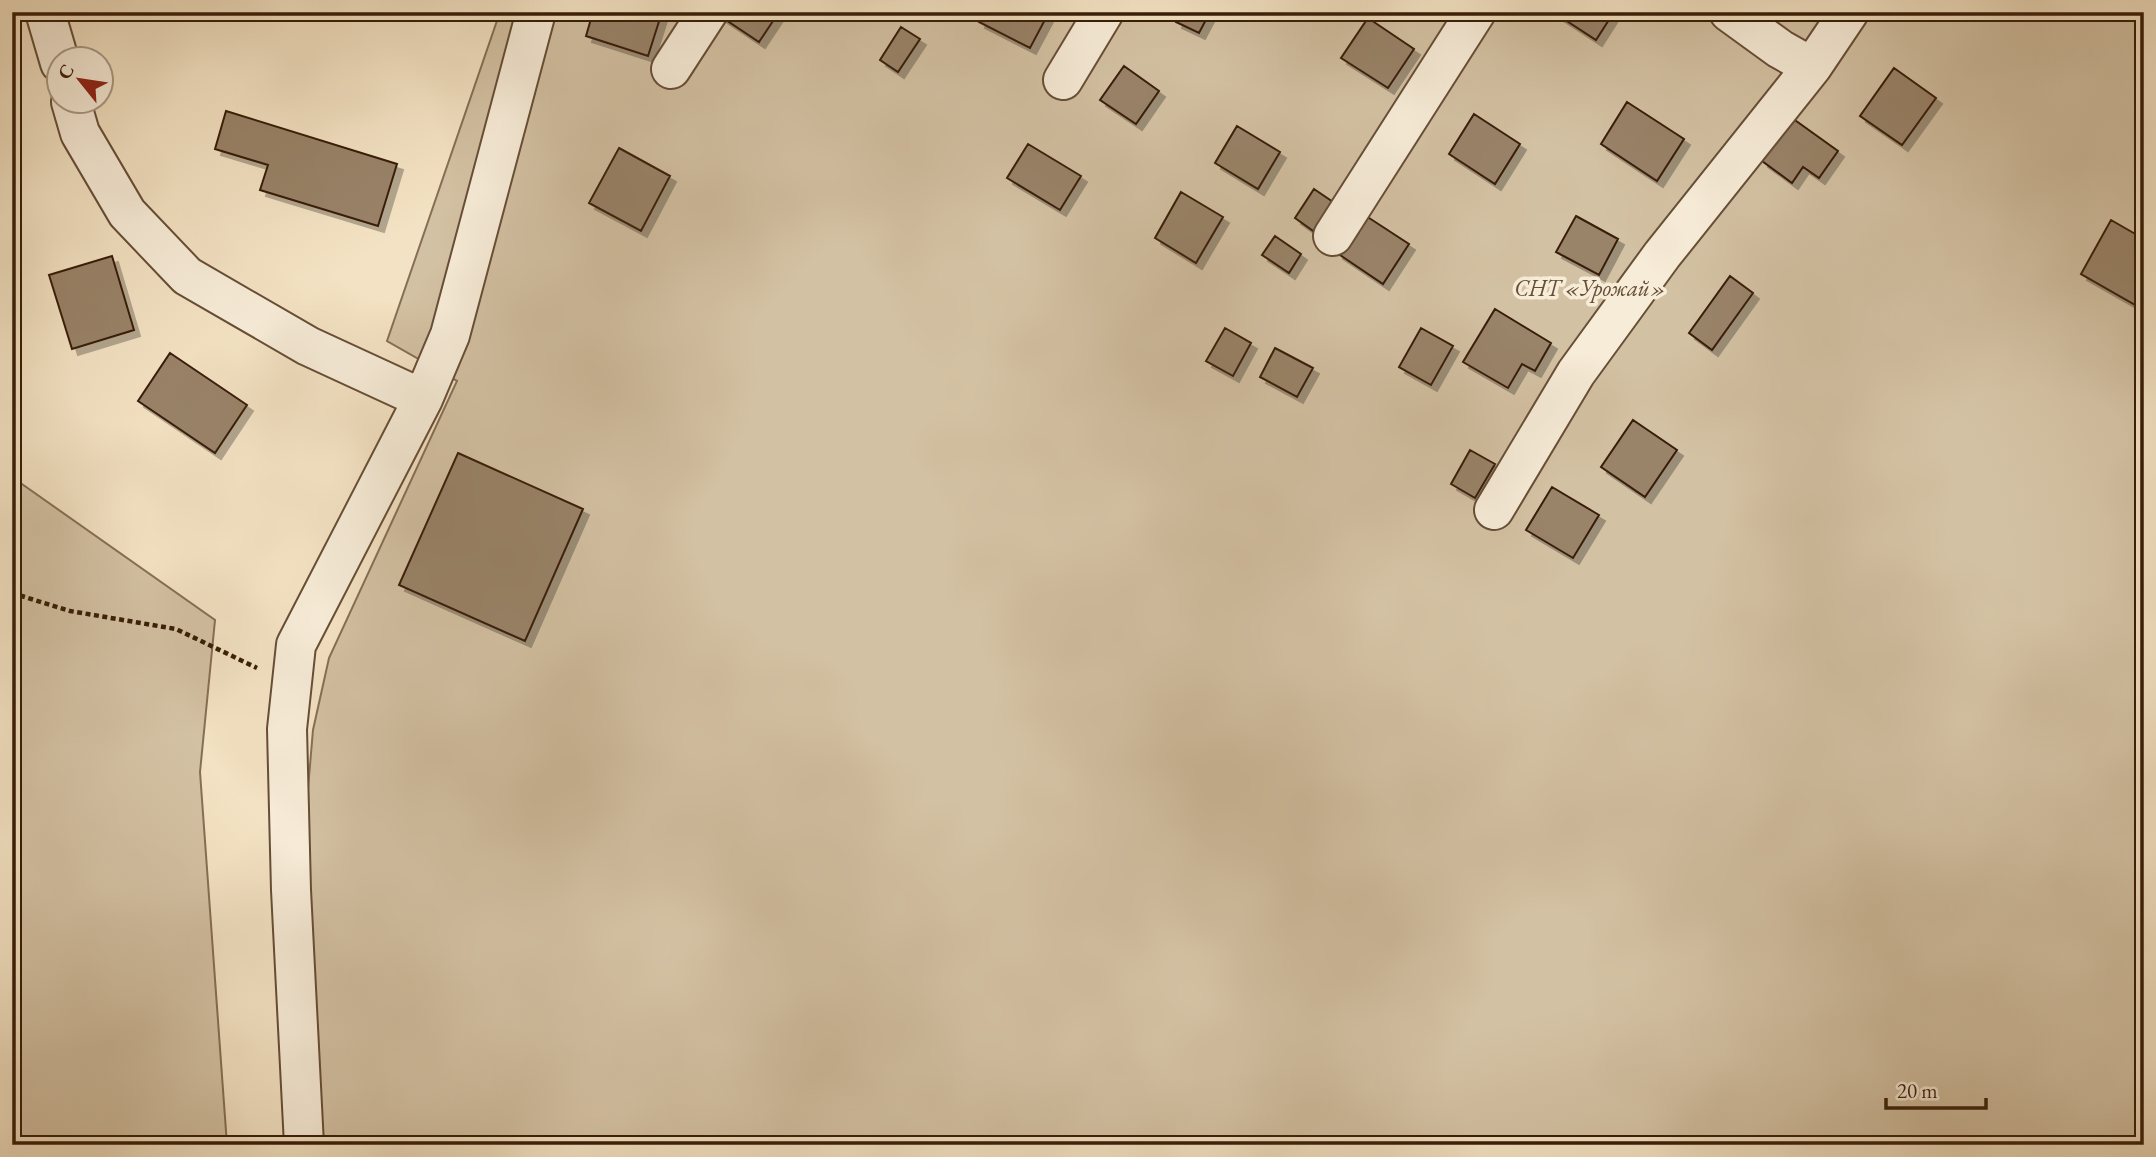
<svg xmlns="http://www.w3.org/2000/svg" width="2156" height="1157" viewBox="0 0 2156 1157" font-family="'EB Garamond',serif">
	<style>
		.green { fill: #d3c1a3; stroke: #866f56; stroke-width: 2 }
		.building { fill: #998369; stroke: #381d08; stroke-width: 2; filter: url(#shadow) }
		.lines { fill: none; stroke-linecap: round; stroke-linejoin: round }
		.minor-casing { stroke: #674e37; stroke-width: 42 }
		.path { stroke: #381d08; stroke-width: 4.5; stroke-dasharray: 5 3.5; stroke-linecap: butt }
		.minor { stroke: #f7ecd8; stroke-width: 38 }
		.labels { text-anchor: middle; stroke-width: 7; stroke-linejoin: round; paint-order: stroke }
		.park-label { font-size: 23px; font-style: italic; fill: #664e36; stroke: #f7ecd8 }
	</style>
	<defs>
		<filter id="shadow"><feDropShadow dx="6" dy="6" stdDeviation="0" flood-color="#0004"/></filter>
	</defs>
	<rect width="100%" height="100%" fill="#f3e2c3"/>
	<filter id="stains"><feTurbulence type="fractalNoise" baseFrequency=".00286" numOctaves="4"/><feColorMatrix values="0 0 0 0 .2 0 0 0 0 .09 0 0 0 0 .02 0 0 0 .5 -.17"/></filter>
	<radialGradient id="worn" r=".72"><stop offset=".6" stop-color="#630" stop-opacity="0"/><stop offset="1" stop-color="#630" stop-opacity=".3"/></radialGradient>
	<path class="green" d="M500,12H2144V1145H314L296,929L313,730L329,658L457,381L387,341Z
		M12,477L215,620L200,772L227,1145H12Z"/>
	<path class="building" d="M593,12H662L648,56L586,36Z
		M714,12H779L759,42Z
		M983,12H1039L1047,16L1030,48L979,22Z
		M1181,12H1206L1209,14L1199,33L1176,22Z
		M1553,12H1614L1596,40Z
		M1368,18L1414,49L1388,88L1341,58Z
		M901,27L920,39L898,72L880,60Z
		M1124,66L1159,91L1136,124L1100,100Z
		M1894,68L1936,98L1902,145L1860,116Z
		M1627,102L1684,139L1657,181L1601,144Z
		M226,111L397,164L378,226L260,190L268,165L215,149Z
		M1474,114L1520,144L1495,184L1449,154Z
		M1792,118L1838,151L1819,178L1803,167L1792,183L1762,161Z
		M1237,126L1280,152L1258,189L1215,163Z
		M1028,144L1081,176L1060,210L1007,178Z
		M619,148L670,176L641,231L589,203Z
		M1314,189L1336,204L1316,233L1295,218Z
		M1181,192L1223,217L1196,263L1155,238Z
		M1363,214L1409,244L1383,284L1337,253Z
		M1576,216L1618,239L1599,275L1556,252Z
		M2111,220L2144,239V310L2081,274Z
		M1275,236L1301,254L1289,273L1262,255Z
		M112,256L134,330L72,349L49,275Z
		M1730,276L1753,293L1712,350L1689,333Z
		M1495,309L1551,343L1535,371L1522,364L1508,388L1463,362Z
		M1225,328L1251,343L1233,376L1206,361Z
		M1421,328L1453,346L1431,385L1399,367Z
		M1275,348L1313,368L1297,397L1260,377Z
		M170,353L247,405L215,453L138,401Z
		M1633,420L1677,450L1645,497L1601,467Z
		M1470,450L1495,464L1475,498L1451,484Z
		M458,453L583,509L525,641L399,585Z
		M1552,487L1599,515L1573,558L1526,530Z"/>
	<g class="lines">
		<g class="minor-casing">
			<path id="minor" d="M45,12L60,63
				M1729,12L1780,49L1812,67L1849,12
				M671,69L708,12
				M1063,80L1104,12
				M71,102L80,133L127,213L187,276L308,346L423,399
				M1333,236L1476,12
				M1494,510L1576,373L1662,255L1812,67
				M304,1145L291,890L287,729L296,645L423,399L450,335L536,12"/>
		</g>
		<path class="path" d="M12,593L70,611L176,629L257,668"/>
		<use href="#minor" class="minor"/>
	</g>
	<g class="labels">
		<g class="park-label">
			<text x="1590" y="296">СНТ «Урожай»</text>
		</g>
	</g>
	<rect width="2156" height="1157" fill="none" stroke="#f3e2c3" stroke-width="42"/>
	<rect x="14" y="14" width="2128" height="1129" fill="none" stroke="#381d08" stroke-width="3.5"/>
	<rect x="21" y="21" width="2114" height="1115" fill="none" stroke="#381d08" stroke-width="2"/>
	<g transform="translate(80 80) rotate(300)"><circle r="33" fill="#f7ecd8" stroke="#ab9985" stroke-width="2"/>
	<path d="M0-5L12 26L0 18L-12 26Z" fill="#8f2418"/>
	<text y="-10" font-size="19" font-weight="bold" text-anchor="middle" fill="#381d08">С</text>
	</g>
	<path d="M1886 1098v10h100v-10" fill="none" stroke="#381d08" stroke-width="3.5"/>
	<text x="1897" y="1098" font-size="21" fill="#381d08" stroke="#f7ecd8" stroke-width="5" paint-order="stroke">20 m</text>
	<rect width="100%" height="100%" filter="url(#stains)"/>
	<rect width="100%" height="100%" fill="url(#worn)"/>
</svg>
